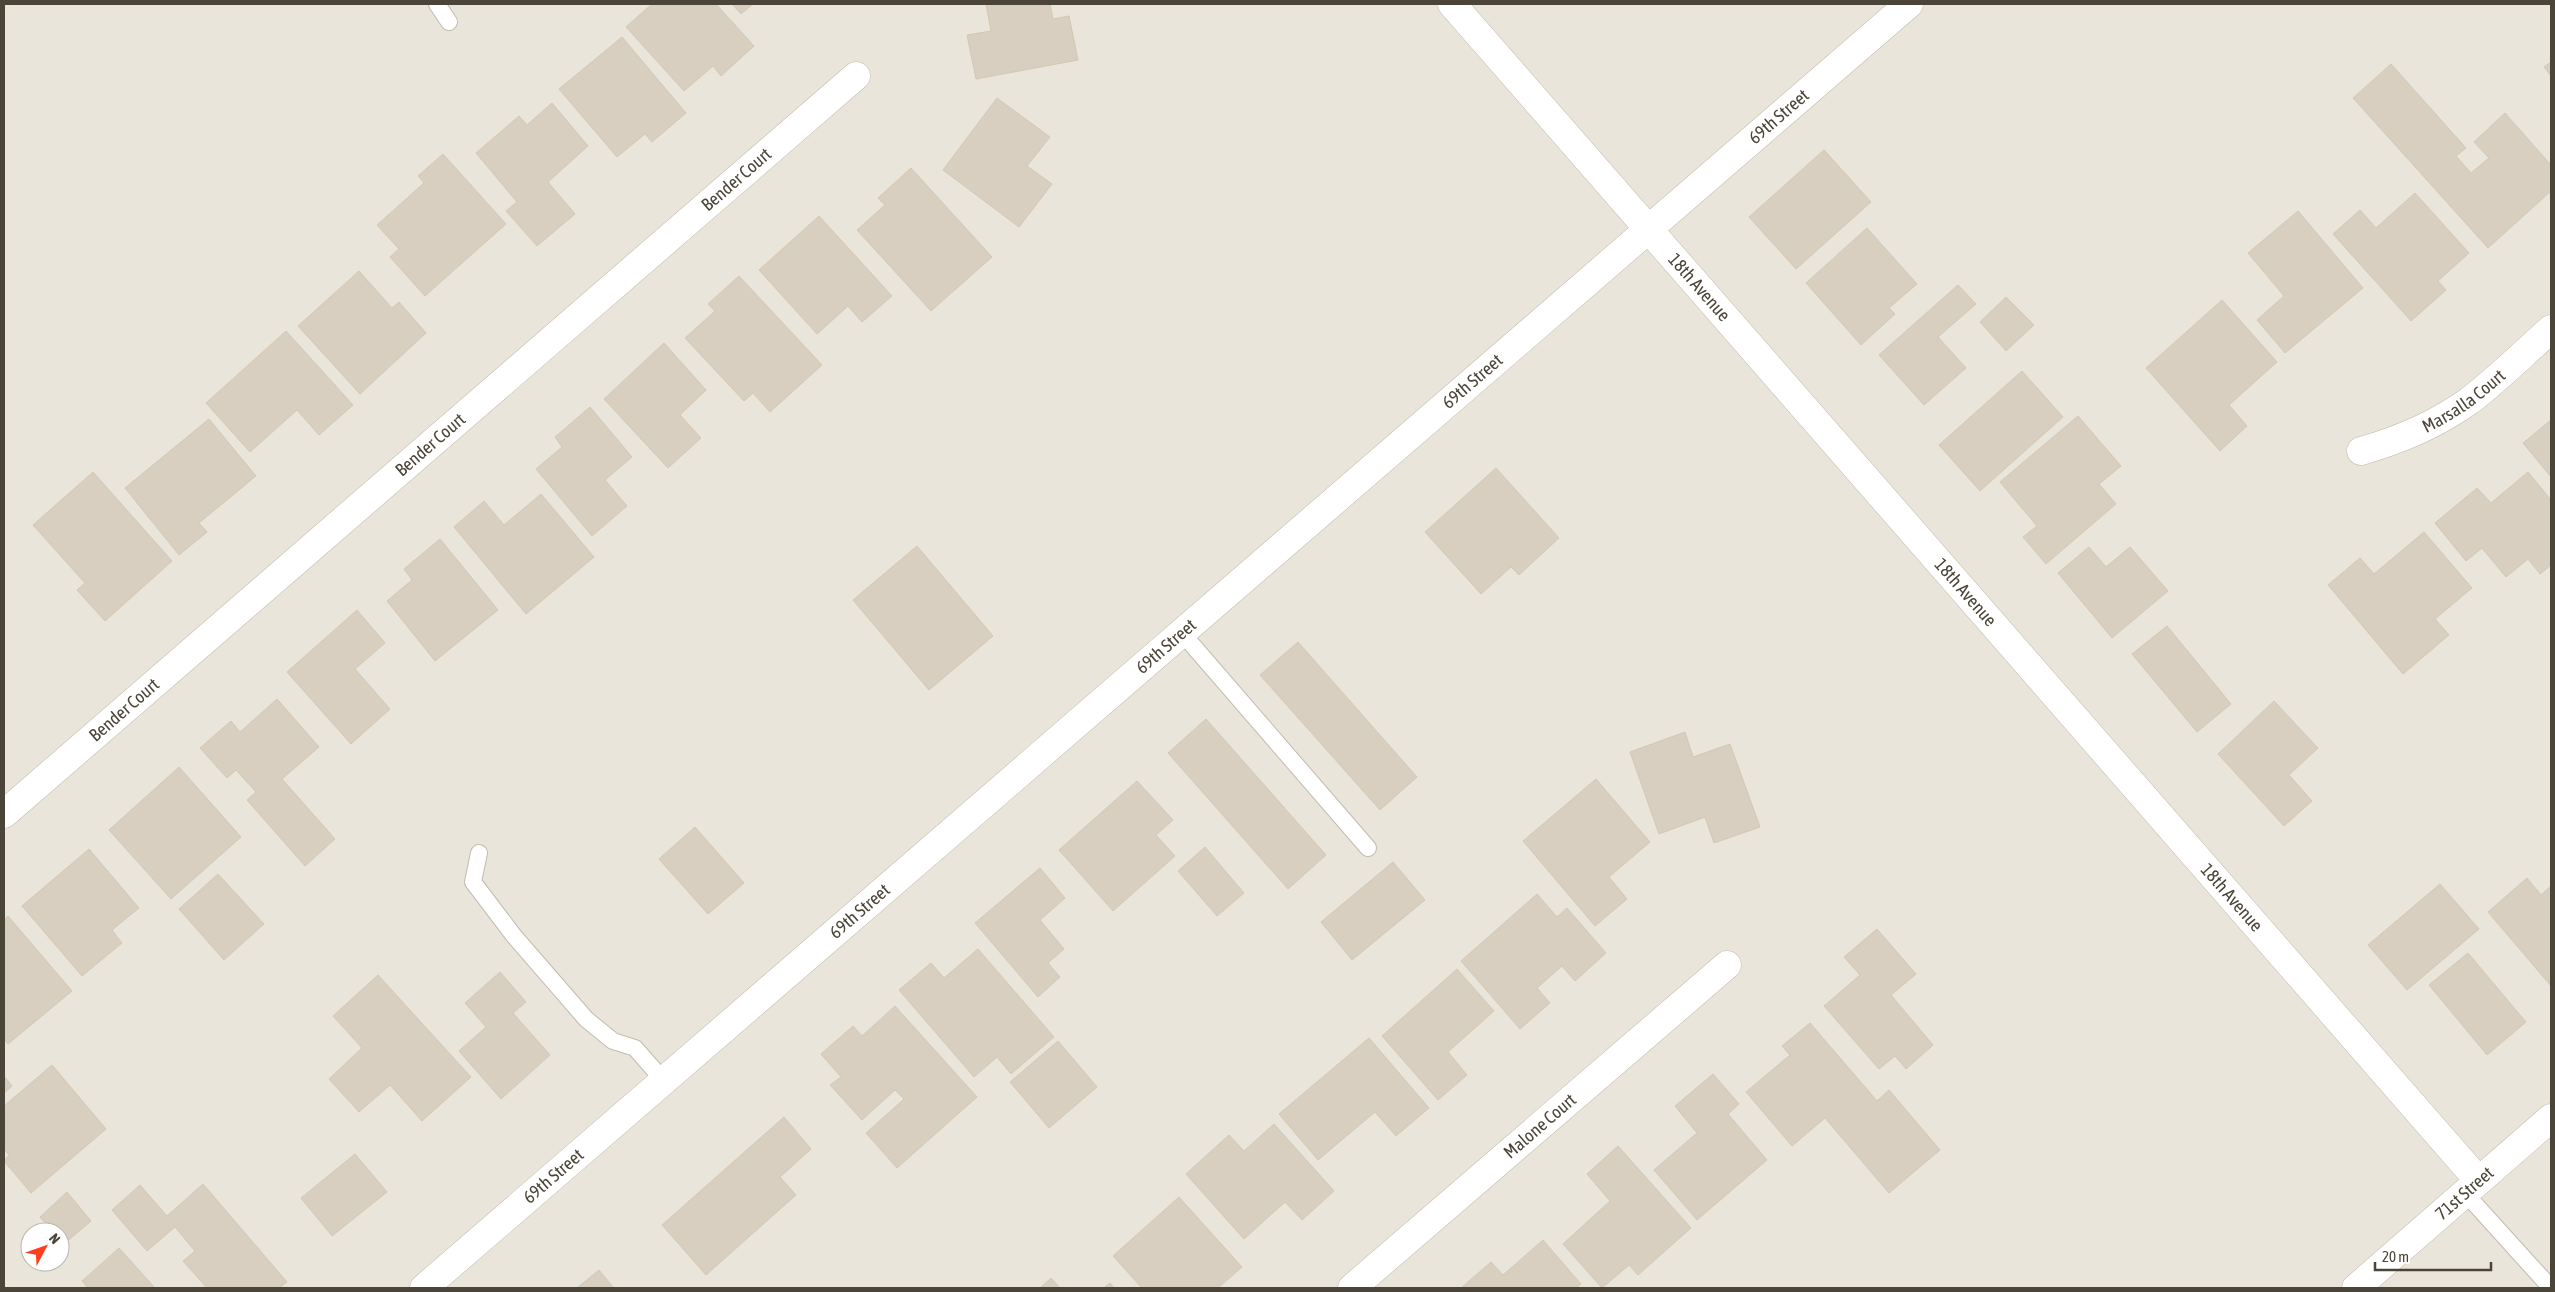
<svg xmlns="http://www.w3.org/2000/svg" width="2555" height="1292" viewBox="0 0 2555 1292" font-family="'Asap Condensed',sans-serif">
	<style>
		.residential { fill: #eae5da; fill-rule: evenodd }
		.building { fill: #d8cfc1; stroke: #d3c7b4 }
		.lines { fill: none; stroke-linecap: round; stroke-linejoin: round }
		.service-casing { stroke: #c2bbae; stroke-width: 18 }
		.minor-casing { stroke: #c2bbae; stroke-width: 29 }
		.service { stroke: #fff; stroke-width: 16 }
		.minor { stroke: #fff; stroke-width: 28 }
		.labels { text-anchor: middle; stroke-width: 4; stroke-linejoin: round; paint-order: stroke }
		.street-label { font-size: 18px; fill: #4b4439; stroke: #fff }
	</style>
	<rect width="100%" height="100%" fill="#f6f3ec"/>
	<path class="residential" d="M4,4H2551V1288H4ZM30,1232H60V1262H30Z"/>
	<path class="building" d="M652,4H716L754,46L721,76L713,66L684,91L626,27Z
		M732,4H753L741,14Z
		M986,4H1050L1053,19L1069,16L1078,60L976,79L967,35L991,31Z
		M622,37L686,113L652,142L645,134L617,157L559,89Z
		M2551,62V76L2544,67Z
		M2391,64L2466,148L2456,156L2471,173L2489,158L2474,142L2505,113L2551,165V191L2488,248L2353,98Z
		M997,98L1050,137L1027,166L1052,184L1019,227L943,170Z
		M552,103L588,146L548,182L575,214L537,246L506,211L517,202L476,153L519,116L527,125Z
		M1824,150L1871,202L1796,269L1749,217Z
		M443,154L506,224L425,296L390,257L399,249L377,225L424,183L418,176Z
		M911,168L992,257L931,311L857,230L885,205L878,198Z
		M2415,193L2469,253L2438,281L2446,290L2411,321L2333,234L2360,210L2376,228Z
		M2298,211L2363,288L2285,353L2257,320L2284,296L2248,253Z
		M819,216L892,296L862,322L848,306L817,334L759,270Z
		M1867,228L1917,284L1889,308L1895,314L1861,345L1806,283Z
		M359,271L392,308L399,302L426,333L360,394L298,326Z
		M739,276L822,365L770,412L753,393L744,401L685,338L715,311L708,304Z
		M1958,285L1976,304L1938,337L1966,368L1924,405L1879,355Z
		M2006,297L2034,325L2006,351L1980,322Z
		M2222,300L2277,362L2229,405L2247,426L2220,451L2146,368Z
		M286,331L353,405L319,435L297,410L250,452L206,403Z
		M664,343L706,390L680,415L701,438L668,468L604,399Z
		M2022,371L2063,417L1980,491L1939,445Z
		M590,407L632,457L605,480L627,506L592,536L536,469L562,447L555,437Z
		M2078,416L2121,466L2099,484L2116,504L2046,564L2023,537L2037,526L2000,482Z
		M209,419L256,476L199,523L207,532L179,555L125,488Z
		M2551,420V477L2523,443Z
		M1496,468L1559,538L1519,575L1511,567L1481,594L1425,532Z
		M93,472L172,561L105,621L77,590L85,583L33,525Z
		M2528,472L2551,500V565L2540,574L2528,559L2506,577L2482,548L2466,561L2435,523L2477,488L2491,503Z
		M541,494L594,557L526,614L454,527L484,501L504,525Z
		M2424,532L2472,588L2435,619L2449,635L2403,674L2328,585L2360,558L2374,574Z
		M440,539L498,610L435,661L387,601L412,580L404,569Z
		M917,546L993,636L929,690L853,600Z
		M2089,547L2106,567L2130,547L2168,591L2112,638L2058,573Z
		M357,610L385,643L355,669L390,709L351,744L287,672Z
		M2167,626L2231,704L2197,732L2132,654Z
		M1298,642L1417,777L1380,810L1260,675Z
		M277,699L319,747L282,779L335,839L305,866L247,800L256,792L236,770L227,778L200,748L231,721L240,732Z
		M2274,701L2318,748L2289,775L2312,801L2284,826L2218,754Z
		M1206,719L1326,855L1288,889L1168,753Z
		M1685,732L1693,757L1730,744L1760,827L1714,843L1705,817L1659,834L1630,752Z
		M179,767L241,837L171,899L109,830Z
		M1596,779L1650,842L1609,877L1627,899L1595,926L1523,841Z
		M1137,781L1173,820L1156,835L1175,856L1113,911L1059,850Z
		M695,827L744,883L708,914L659,859Z
		M1205,847L1244,893L1217,916L1178,871Z
		M89,849L139,908L112,930L122,943L82,976L22,906Z
		M1393,862L1425,900L1352,960L1321,922Z
		M1040,868L1065,898L1040,920L1064,949L1048,963L1060,977L1038,997L975,923Z
		M218,874L264,924L224,960L179,909Z
		M2527,878L2541,895L2551,886V986L2488,912Z
		M2440,884L2479,929L2407,990L2368,945Z
		M1537,894L1557,917L1567,908L1606,953L1575,981L1562,966L1537,988L1550,1003L1520,1029L1461,961Z
		M8,916L72,991L8,1044L4,1039V920Z
		M1877,929L1916,974L1891,995L1933,1045L1906,1069L1895,1056L1879,1069L1824,1006L1860,975L1844,957Z
		M978,949L1054,1037L1011,1074L997,1057L974,1077L899,990L931,963L944,978Z
		M2468,953L2526,1022L2487,1055L2429,985Z
		M1457,969L1494,1011L1448,1052L1467,1075L1438,1100L1382,1036Z
		M500,972L526,1002L513,1013L550,1055L501,1099L459,1051L486,1027L465,1003Z
		M378,975L471,1077L422,1121L390,1085L359,1112L329,1079L362,1048L333,1016Z
		M895,1006L977,1097L897,1168L866,1133L904,1099L895,1090L862,1120L830,1085L841,1077L821,1054L853,1026L862,1036Z
		M1810,1023L1877,1101L1889,1090L1940,1150L1889,1193L1825,1118L1792,1146L1746,1092L1790,1055L1782,1046Z
		M1369,1038L1429,1108L1396,1136L1375,1112L1318,1160L1279,1114Z
		M1058,1041L1097,1087L1049,1128L1010,1082Z
		M52,1065L106,1129L31,1193L4,1161L9,1155L4,1149V1106Z
		M1713,1074L1739,1104L1728,1114L1767,1160L1697,1220L1654,1170L1697,1133L1675,1106Z
		M4,1076L12,1086L4,1093Z
		M784,1117L811,1149L780,1177L796,1195L706,1275L662,1225Z
		M1274,1124L1334,1191L1302,1220L1285,1202L1244,1239L1186,1174L1229,1135L1244,1151Z
		M1618,1146L1691,1228L1638,1275L1629,1265L1602,1288L1563,1244L1610,1201L1587,1174Z
		M355,1154L387,1192L332,1236L301,1198Z
		M203,1184L287,1282L279,1288H207L183,1261L195,1251L175,1227L147,1251L112,1210L140,1185L167,1216Z
		M67,1192L91,1221L64,1244L60,1239V1232H53L40,1217Z
		M1179,1197L1242,1267L1218,1288H1142L1113,1256Z
		M1543,1240L1581,1284L1576,1288H1461L1491,1262L1503,1275Z
		M119,1248L155,1288H88L82,1281Z
		M599,1270L614,1288H577Z
		M1051,1278L1060,1288H1040Z
		M1110,1283L1114,1288H1104Z"/>
	<g class="lines">
		<g class="service-casing">
			<path id="service" d="M437,4L449,22
				M1182,633L1368,848
				M479,853L473,882L514,936L586,1019L613,1041L635,1048L664,1081
				M2465,1193L2551,1288"/>
		</g>
		<g class="minor-casing">
			<g id="minor">
				<path id="s1" d="M1452,4L2479,1181"/>
				<path id="s2" d="M2361,451C2400,440 2437,424 2469,401C2498,379 2524,353 2551,329"/>
				<path id="s3" d="M4,814L856,76"/>
				<path id="s4" d="M424,1288L1909,4"/>
				<path id="s5" d="M1352,1288L1727,965"/>
				<path id="s6" d="M2356,1288L2551,1118"/>
			</g>
		</g>
		<use href="#service" class="service"/>
		<use href="#minor" class="minor"/>
	</g>
	<g class="labels">
		<g class="street-label">
			<text dy="6" stroke="none"><textPath href="#s4" startOffset="1791">69th Street</textPath></text>
			<text dy="6" stroke="none"><textPath href="#s3" startOffset="969">Bender Court</textPath></text>
			<text dy="6" stroke="none"><textPath href="#s1" startOffset="376">18th Avenue</textPath></text>
			<text dy="6" stroke="none"><textPath href="#s4" startOffset="1386">69th Street</textPath></text>
			<text dy="6" stroke="none"><textPath href="#s2" startOffset="115">Marsalla Court</textPath></text>
			<text dy="6" stroke="none"><textPath href="#s3" startOffset="564">Bender Court</textPath></text>
			<text dy="6" stroke="none"><textPath href="#s1" startOffset="781">18th Avenue</textPath></text>
			<text dy="6" stroke="none"><textPath href="#s4" startOffset="981">69th Street</textPath></text>
			<text dy="6" stroke="none"><textPath href="#s3" startOffset="159">Bender Court</textPath></text>
			<text dy="6" stroke="none"><textPath href="#s1" startOffset="1186">18th Avenue</textPath></text>
			<text dy="6" stroke="none"><textPath href="#s4" startOffset="576">69th Street</textPath></text>
			<text dy="6" stroke="none"><textPath href="#s5" startOffset="248">Malone Court</textPath></text>
			<text dy="6" stroke="none"><textPath href="#s4" startOffset="171">69th Street</textPath></text>
			<text dy="6" stroke="none"><textPath href="#s6" startOffset="144">71st Street</textPath></text>
		</g>
	</g>
	<rect width="2555" height="1292" fill="none" stroke="#4b4439" stroke-width="10"/>
	<g transform="translate(45 1247) rotate(49)"><circle r="24" fill="#ffffff" stroke="#b7b4b0"/>
	<path d="M0-4L9 19L0 12L-9 19Z" fill="#fc3f1d"/>
	<text y="-8" font-size="14" font-weight="bold" text-anchor="middle" fill="#4b4439">N</text>
	</g>
	<path d="M2375 1262v8h116v-8" fill="none" stroke="#4b4439" stroke-width="2.5"/>
	<text x="2382" y="1262" font-size="15" fill="#4b4439" stroke="#ffffff" stroke-width="4" paint-order="stroke">20 m</text>
</svg>
